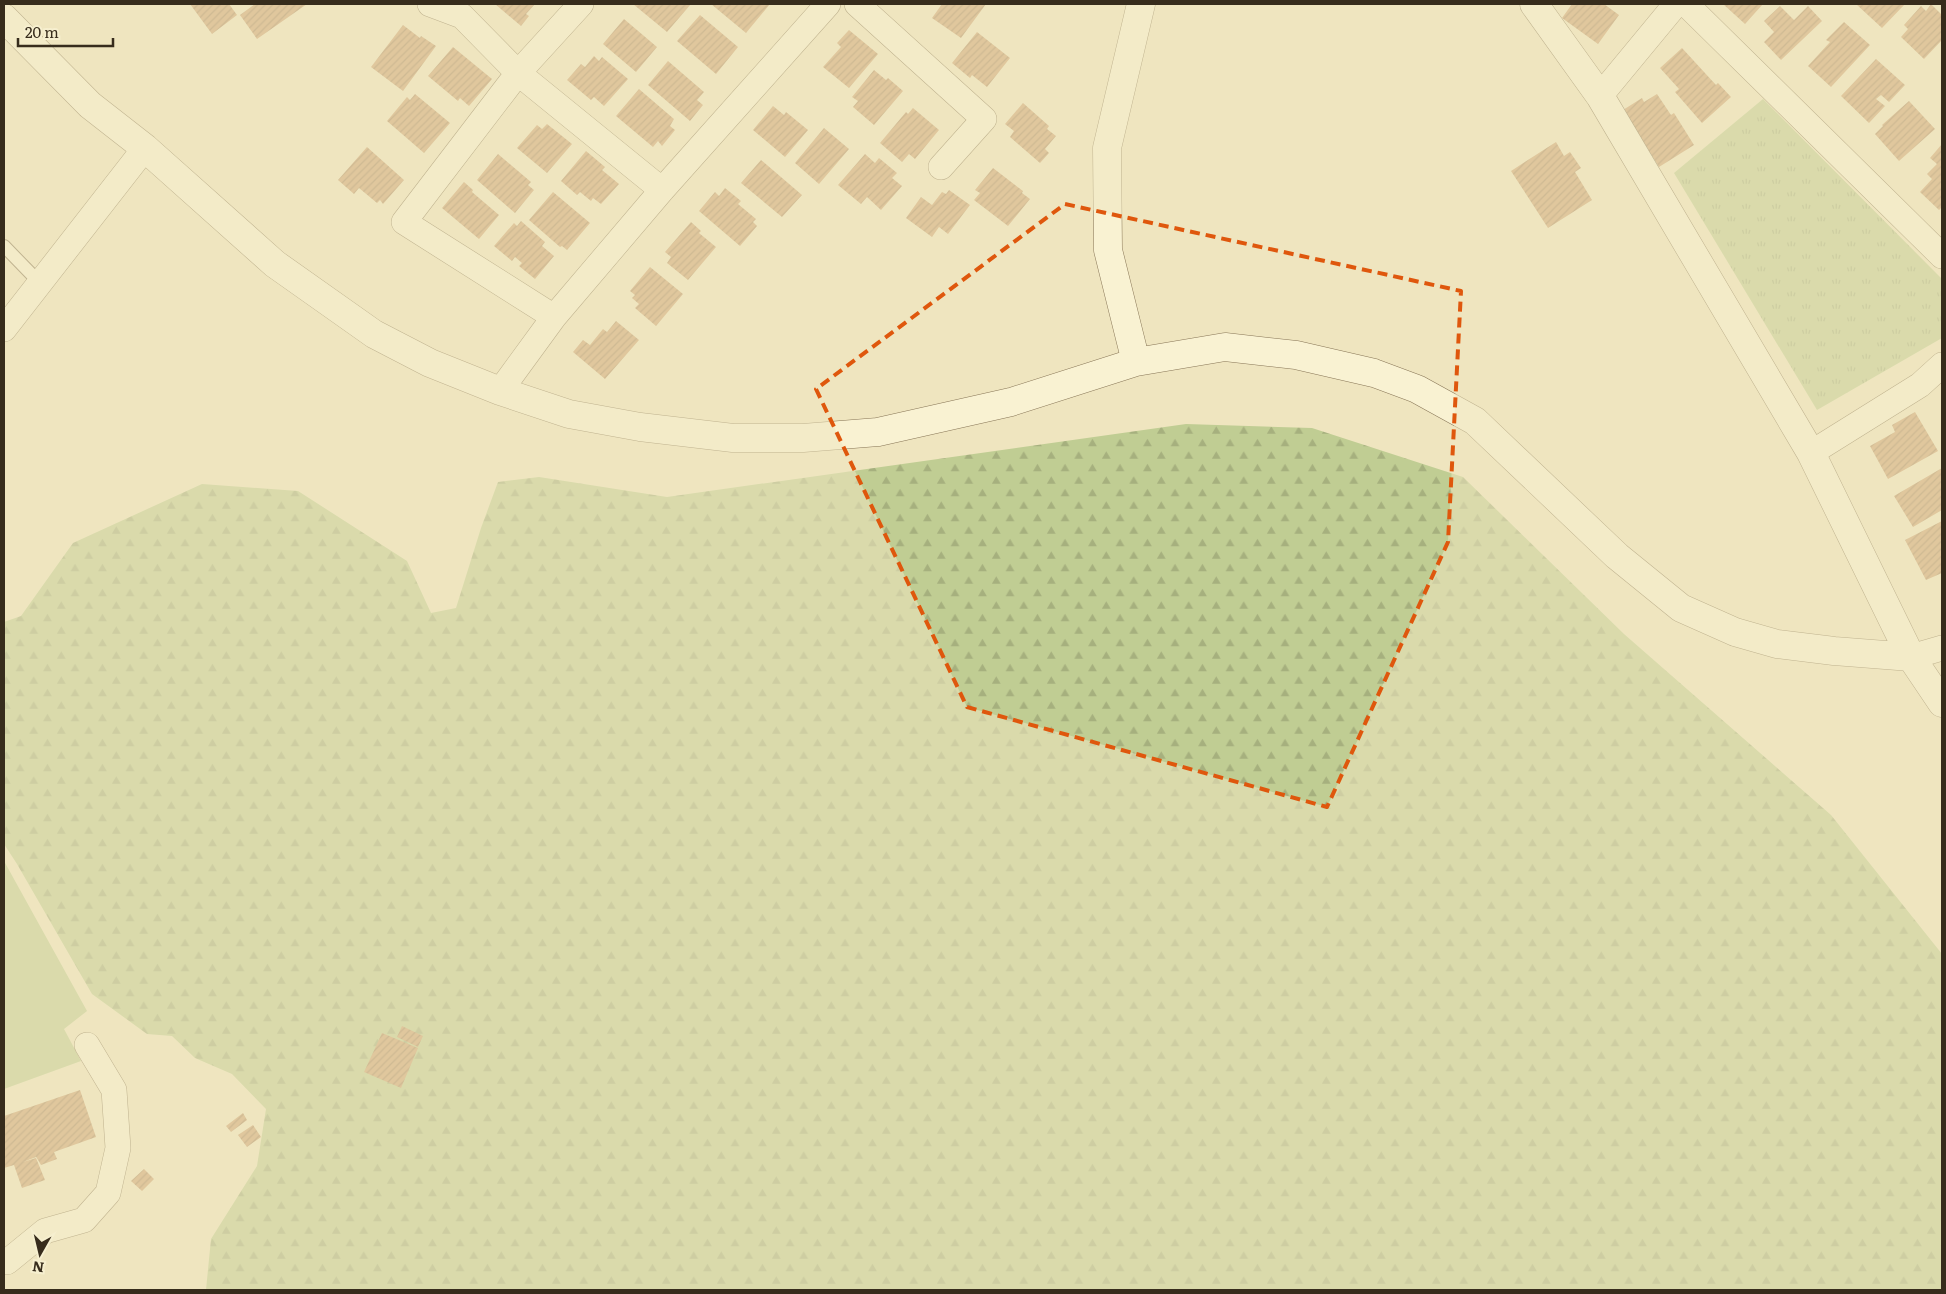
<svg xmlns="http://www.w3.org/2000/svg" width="1946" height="1294" viewBox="0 0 1946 1294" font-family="Literata,serif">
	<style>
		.grass { fill: url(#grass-tufts) }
		.forest { fill: url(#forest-firs) }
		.garden { fill: #c0cd93 }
		.building { fill: url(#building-hatch) }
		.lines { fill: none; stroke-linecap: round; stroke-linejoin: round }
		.service-casing { stroke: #887657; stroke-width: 14 }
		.minor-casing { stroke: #887657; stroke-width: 26 }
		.tertiary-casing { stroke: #887657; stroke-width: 29 }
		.service { stroke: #f9f2d2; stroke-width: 12 }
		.minor { stroke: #f9f2d2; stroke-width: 25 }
		.tertiary { stroke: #f9f2d2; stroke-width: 28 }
		.marked { fill: none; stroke: #df570d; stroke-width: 4; stroke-dasharray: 10 6; stroke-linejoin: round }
	</style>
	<defs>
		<pattern id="grass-tufts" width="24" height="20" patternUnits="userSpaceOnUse" patternTransform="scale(1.25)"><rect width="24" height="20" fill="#c0cd93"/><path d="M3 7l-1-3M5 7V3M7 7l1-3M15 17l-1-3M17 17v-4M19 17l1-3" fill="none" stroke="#a6b07e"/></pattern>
		<pattern id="forest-firs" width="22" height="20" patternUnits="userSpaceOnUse" patternTransform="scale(1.25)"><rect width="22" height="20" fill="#c0cd93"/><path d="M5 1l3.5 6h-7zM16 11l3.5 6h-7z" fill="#a6b07e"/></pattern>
		<pattern id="building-hatch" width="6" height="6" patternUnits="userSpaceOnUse" patternTransform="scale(1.25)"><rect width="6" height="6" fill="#cea374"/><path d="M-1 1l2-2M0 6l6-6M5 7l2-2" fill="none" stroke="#a8855e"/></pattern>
	</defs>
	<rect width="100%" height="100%" fill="#efe5bf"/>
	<path class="grass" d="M1763,99L1942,279V338L1817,410L1674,173Z"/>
	<path class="forest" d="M1186,424L1312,428L1463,477L1624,634L1831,815L1942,954V1290H206L211,1239L257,1166L266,1109L232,1074L195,1058L172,1036L147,1034L92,994L17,864L4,844V622L21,616L73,543L202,484L298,491L407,561L431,613L456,608L481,528L498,482L539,477L667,497Z"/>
	<path class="garden" d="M4,861L87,1011L64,1029L81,1061L4,1089Z"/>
	<path class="building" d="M190,4H229L237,15L212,34Z
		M255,4H307L257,39L240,15Z
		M495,4H535L526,14L529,16L521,26Z
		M633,4H691L667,32Z
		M711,4H770L746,33Z
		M942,4H986L961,38L932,18Z
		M1572,4H1604L1619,15L1598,44L1562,18Z
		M1723,4H1763L1745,24Z
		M1856,4H1905L1882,28Z
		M1931,4L1942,15V40L1924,59L1901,37L1908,29L1904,25L1921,6L1926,11Z
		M1780,6L1794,20L1808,6L1822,21L1781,60L1764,42L1774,32L1764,21Z
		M700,15L738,47L716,74L677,41Z
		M624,19L657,47L636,72L603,44Z
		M1844,22L1870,45L1831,87L1808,66L1830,42L1826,40Z
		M403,25L420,38L421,36L436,46L403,91L371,67Z
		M849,30L878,54L849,88L823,67L841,47L837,43Z
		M977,32L1010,58L987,87L972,75L970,78L952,63Z
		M453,47L492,79L469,106L460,98L458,101L428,76Z
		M1682,48L1716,85L1718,83L1731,97L1702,123L1675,92L1679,89L1660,68Z
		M594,56L599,61L602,57L628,79L604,106L594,97L591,100L567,80L581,64L585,67Z
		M1876,59L1905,85L1889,102L1881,95L1876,99L1885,106L1869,123L1841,96Z
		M668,61L704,92L697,100L703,105L690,121L648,85Z
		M874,70L886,80L888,78L903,91L874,125L853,107L858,101L852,97Z
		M639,89L674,119L670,126L675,130L662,146L658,141L653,147L616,116Z
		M415,94L450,123L424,153L387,121L407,97L410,100Z
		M1657,94L1671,115L1674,113L1694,145L1659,167L1623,110L1642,98L1644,102Z
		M1909,101L1935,129L1899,161L1875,134L1883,126L1882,125Z
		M1023,103L1049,126L1047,129L1056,136L1045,149L1049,153L1040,163L1010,137L1014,131L1005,124Z
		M773,106L784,115L786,112L808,130L785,157L753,130Z
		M913,108L939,130L915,159L909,154L902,162L880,143L906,112L908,114Z
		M547,124L572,144L547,173L517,148L537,125L542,129Z
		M824,128L849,149L819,184L795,163Z
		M1556,142L1564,156L1570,152L1581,168L1575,172L1592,200L1548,228L1511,171Z
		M1942,144V207L1939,210L1920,192L1932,179L1927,174L1937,164L1930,158Z
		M367,147L404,180L383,204L380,200L377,203L359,188L354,194L338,180Z
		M586,151L605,167L602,170L619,184L601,204L593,198L591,201L580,192L577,195L561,181Z
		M498,154L531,182L528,185L534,190L515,213L477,180Z
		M865,154L875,163L879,158L897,173L892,178L902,186L881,210L867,197L861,204L838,185Z
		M761,160L802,195L782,217L741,183Z
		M993,168L1023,191L1022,193L1030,199L1008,226L974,200L980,193L975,190Z
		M464,182L473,190L472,192L499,215L479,239L442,208Z
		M725,188L741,201L738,204L756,219L753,222L757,226L740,246L699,211L715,192L719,196Z
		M949,190L970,205L948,234L939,227L932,237L906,218L921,197L932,205L942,192L946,194Z
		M553,192L590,223L567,250L562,246L560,247L529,220Z
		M521,221L545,242L542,246L554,256L535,279L519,266L522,263L515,257L512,261L494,246L514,223L517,226Z
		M691,222L701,231L699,233L716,247L688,280L667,263L671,257L665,252Z
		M650,267L683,294L656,326L635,308L639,304L632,298L635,295L630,291Z
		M616,321L639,340L605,379L573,352L583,340L590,345L603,329L607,332Z
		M1915,412L1938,451L1888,479L1870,446L1895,432L1892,425Z
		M1942,468V510L1913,527L1894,496Z
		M1942,521V573L1926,580L1905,540Z
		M402,1026L423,1036L418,1047L397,1037Z
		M382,1033L418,1048L401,1088L364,1072Z
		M80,1090L96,1137L54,1152L57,1159L41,1165L35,1155L36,1157L23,1162L36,1158L45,1180L22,1188L14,1165L4,1168V1116Z
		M243,1113L247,1120L231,1132L226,1126Z
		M253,1125L261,1137L247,1147L238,1135Z
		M144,1169L154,1179L142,1191L131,1181Z"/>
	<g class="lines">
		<g class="service-casing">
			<path id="service" d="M4,246L40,283"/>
		</g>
		<g class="minor-casing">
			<path id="minor" d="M430,4L462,16L518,73L662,190
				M857,4L984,119L941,167
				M1686,4L1942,256
				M1600,96L1676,4
				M554,317L404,222L518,73L581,4
				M4,329L145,148
				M500,391L554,317L662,190L828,4
				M1811,453L1920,385L1942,365
				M1911,657L1942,648
				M7,1262L45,1231L84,1220L108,1193L118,1148L114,1090L87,1045"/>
		</g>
		<g class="tertiary-casing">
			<path id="tertiary" d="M1534,4L1600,96L1811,453L1911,657L1942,703
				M4,18L90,105L145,148L275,264L374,334L430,363L500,391L569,414L640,427L733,438H803L878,432L1011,402L1136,362L1225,347L1296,355L1374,373L1417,389L1475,421L1617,556L1681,608L1735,632L1777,644L1834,651L1911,657
				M1136,362L1108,250L1107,148L1141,4"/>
		</g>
		<use href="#service" class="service"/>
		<use href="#minor" class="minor"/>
		<use href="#tertiary" class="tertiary"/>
	</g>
	<path d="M0 0H1946V1294H0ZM1065,204L1461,291L1448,542L1327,807L967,707L816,389Z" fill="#efe5bf" fill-opacity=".55" fill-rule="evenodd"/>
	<path class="marked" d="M1065,204L1461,291L1448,542L1327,807L967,707L816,389Z"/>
	<rect width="1946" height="1294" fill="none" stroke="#372c1c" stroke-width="10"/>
	<g transform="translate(40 1254) rotate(188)" stroke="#f6efcf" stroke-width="4" paint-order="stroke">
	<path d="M0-4L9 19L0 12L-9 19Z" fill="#372c1c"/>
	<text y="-8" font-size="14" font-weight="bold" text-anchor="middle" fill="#372c1c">N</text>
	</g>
	<path d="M18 38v8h95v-8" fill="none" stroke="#372c1c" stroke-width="2.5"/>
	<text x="25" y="38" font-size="15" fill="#372c1c" stroke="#f6efcf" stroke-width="4" paint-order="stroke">20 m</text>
</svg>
